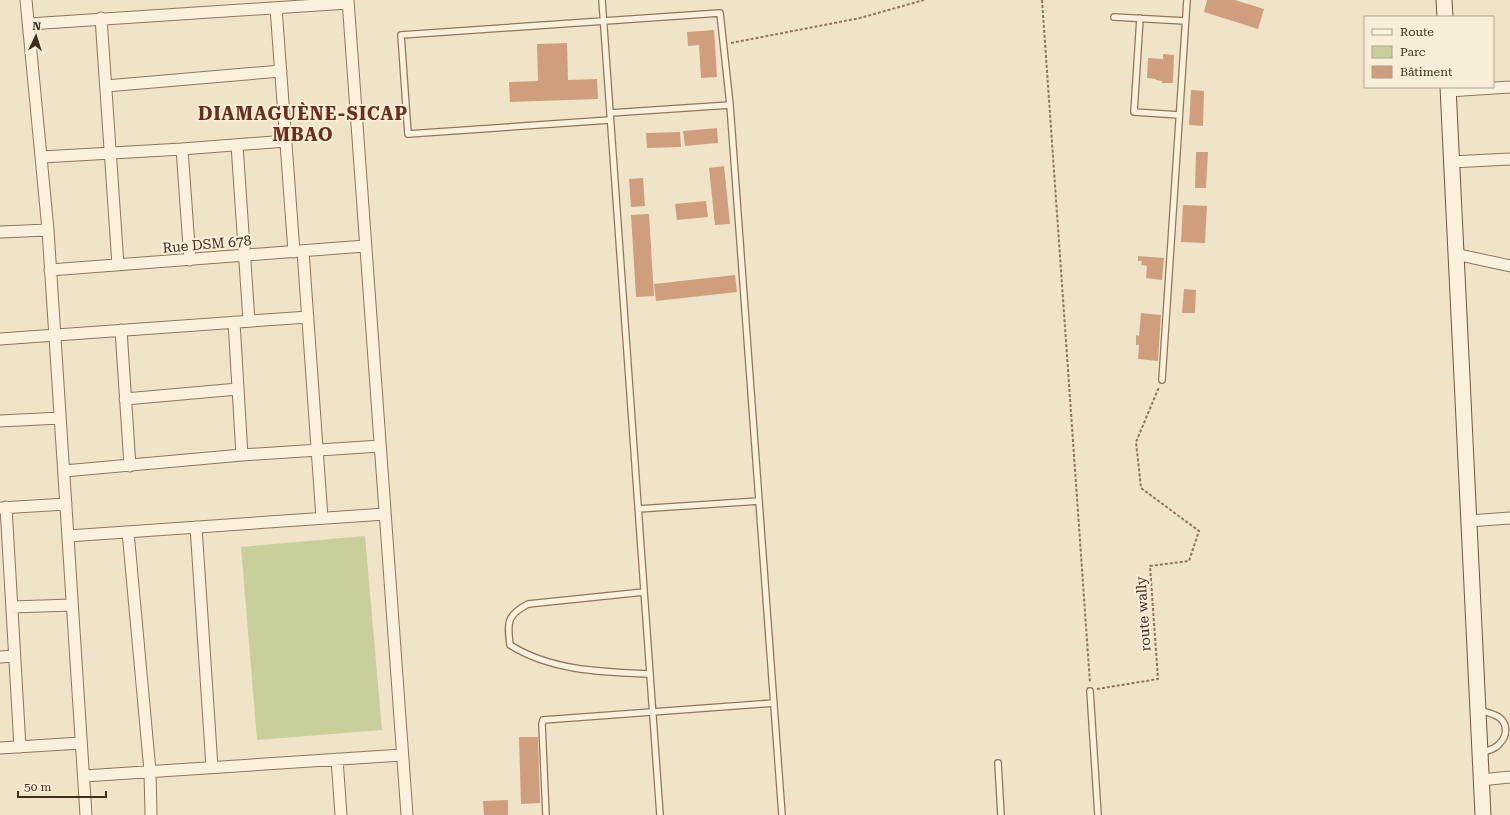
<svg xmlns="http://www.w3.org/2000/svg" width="1510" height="815" viewBox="0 0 1510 815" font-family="'Roboto Serif',serif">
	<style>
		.green { fill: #c9cf9b }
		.building { fill: #cf9f7d }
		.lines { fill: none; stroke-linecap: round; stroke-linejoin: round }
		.lane-casing { stroke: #8d765c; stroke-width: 8 }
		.street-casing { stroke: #8d765c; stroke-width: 13 }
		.secondary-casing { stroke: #6f573f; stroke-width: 17 }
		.path { stroke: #8d765c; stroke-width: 2; stroke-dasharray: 3 2; stroke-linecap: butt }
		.lane { stroke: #faf1dc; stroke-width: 5.5 }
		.street { stroke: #faf1dc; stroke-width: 11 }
		.secondary { stroke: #faf1dc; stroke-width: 15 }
		.labels { text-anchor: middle; stroke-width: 4; stroke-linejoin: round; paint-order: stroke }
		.street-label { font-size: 14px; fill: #3d2e20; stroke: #f7eed8 }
		.district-label { font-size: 18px; font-weight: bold; letter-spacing: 1px; fill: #6b2e1e; stroke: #f7eed8 }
	</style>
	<rect width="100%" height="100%" fill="#f0e4c8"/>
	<path class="green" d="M365,536L382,730L257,740L241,547Z"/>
	<path class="building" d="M1207,0H1235L1264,9L1258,29L1204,12Z
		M714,30L717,77L701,78L699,45L688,46L687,32Z
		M567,43L568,80L597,79L598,99L510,102L509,82L538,81L537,44Z
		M1163,54L1174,55L1173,83H1162V81L1156,80V79L1147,78L1148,58L1163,59Z
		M1191,90L1204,91L1203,126L1189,125Z
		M717,128L718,143L685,146L683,131Z
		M680,132L681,147L647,148L646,133Z
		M1196,152H1208L1206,188H1195Z
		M724,166L730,224L715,225L709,168Z
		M643,178L645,206L631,207L629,179Z
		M706,201L708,217L677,220L675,204Z
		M1183,205L1207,206L1205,243L1181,242Z
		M649,214L654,296L636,297L631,215Z
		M1138,256L1164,258L1162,280L1146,278L1147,266L1141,265L1142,261H1138Z
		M735,275L737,292L656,301L654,284Z
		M1184,289L1196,290L1195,313H1182Z
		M1141,313L1161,315L1158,361L1138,359L1139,345H1136V335L1139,336Z
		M519,737H538L540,803L521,804Z
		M508,800V815H484L483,801Z"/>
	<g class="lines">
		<g class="lane-casing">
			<path id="lane" d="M602,0L660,815
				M1114,17L1185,21
				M1140,18L1134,112L1179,115
				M610,113L730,105
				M610,120L408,134L401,35L720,13L730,105L782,815
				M1162,380L1187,0
				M638,509L759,501
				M644,592L528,604C507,615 507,622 510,645C551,671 603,672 650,674
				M1090,691L1098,815
				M1479,710C1486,712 1495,714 1500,718C1508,725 1507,736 1500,743C1496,749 1487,751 1480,753
				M998,763L1001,815
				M546,815L542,724L543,720L774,703"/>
		</g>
		<g class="street-casing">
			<path id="street" d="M26,0L48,230L86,815
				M348,0L407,815
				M276,8L294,252
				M101,18L118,265
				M29,24L348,3
				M106,86L281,71
				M1448,91L1510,87
				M237,145L249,321
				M182,149L190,260
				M42,157L182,149L286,141
				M1451,162L1510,159
				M0,232L48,230
				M303,251L322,518
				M1455,254L1510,266
				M50,270L365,246
				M234,322L242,455
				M121,330L130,466
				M0,339L308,317
				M125,399L238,389
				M0,421L60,418
				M64,471L242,455L380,446
				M6,507L20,747
				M0,508L66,504
				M1469,521L1510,518
				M196,527L212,767
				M128,532L150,771L151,815
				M68,536L385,514
				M12,607L72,605
				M0,657L14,656
				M0,748L81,743
				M337,759L341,815
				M84,776L402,755
				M1481,780L1510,777"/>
		</g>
		<g class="secondary-casing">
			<path id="secondary" d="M1444,0L1445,17
				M1448,87L1483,815"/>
		</g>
		<path class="path" d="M1042,0L1090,683
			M731,43L860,18L924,0
			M1097,689L1158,679L1150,566L1189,561L1199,531L1141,488L1136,442L1159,387"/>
		<use href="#lane" class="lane"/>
		<use href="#street" class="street"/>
		<use href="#secondary" class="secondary"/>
	</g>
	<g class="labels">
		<g class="street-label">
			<text transform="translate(207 244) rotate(-5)" y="5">Rue DSM 678</text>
			<text transform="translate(1143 614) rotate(-94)" y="5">route wally</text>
		</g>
		<g class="district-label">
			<text x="303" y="120">DIAMAGUÈNE-SICAP<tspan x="303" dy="21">MBAO</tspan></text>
		</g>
	</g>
	<rect x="1364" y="16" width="130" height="72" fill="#f7eed8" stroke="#ada18e"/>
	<rect x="1372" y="29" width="20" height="6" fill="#faf1dc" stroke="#ada18e"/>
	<text x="1400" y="36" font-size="12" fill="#3d2e20">Route</text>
	<rect x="1372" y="46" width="20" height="12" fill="#c9cf9b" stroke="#ada18e"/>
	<text x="1400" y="56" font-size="12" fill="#3d2e20">Parc</text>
	<rect x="1372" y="66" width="20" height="12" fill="#cf9f7d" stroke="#ada18e"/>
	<text x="1400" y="76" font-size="12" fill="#3d2e20">Bâtiment</text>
	<g transform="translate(36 36) rotate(4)" stroke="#f7eed8" stroke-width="3" paint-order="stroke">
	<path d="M0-3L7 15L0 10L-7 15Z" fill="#3d2e20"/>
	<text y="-6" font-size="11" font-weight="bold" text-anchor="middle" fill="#3d2e20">N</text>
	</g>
	<path d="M18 791v6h88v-6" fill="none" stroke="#3d2e20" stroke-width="2"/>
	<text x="24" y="791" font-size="12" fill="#3d2e20" stroke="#f7eed8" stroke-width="3" paint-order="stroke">50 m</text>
</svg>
